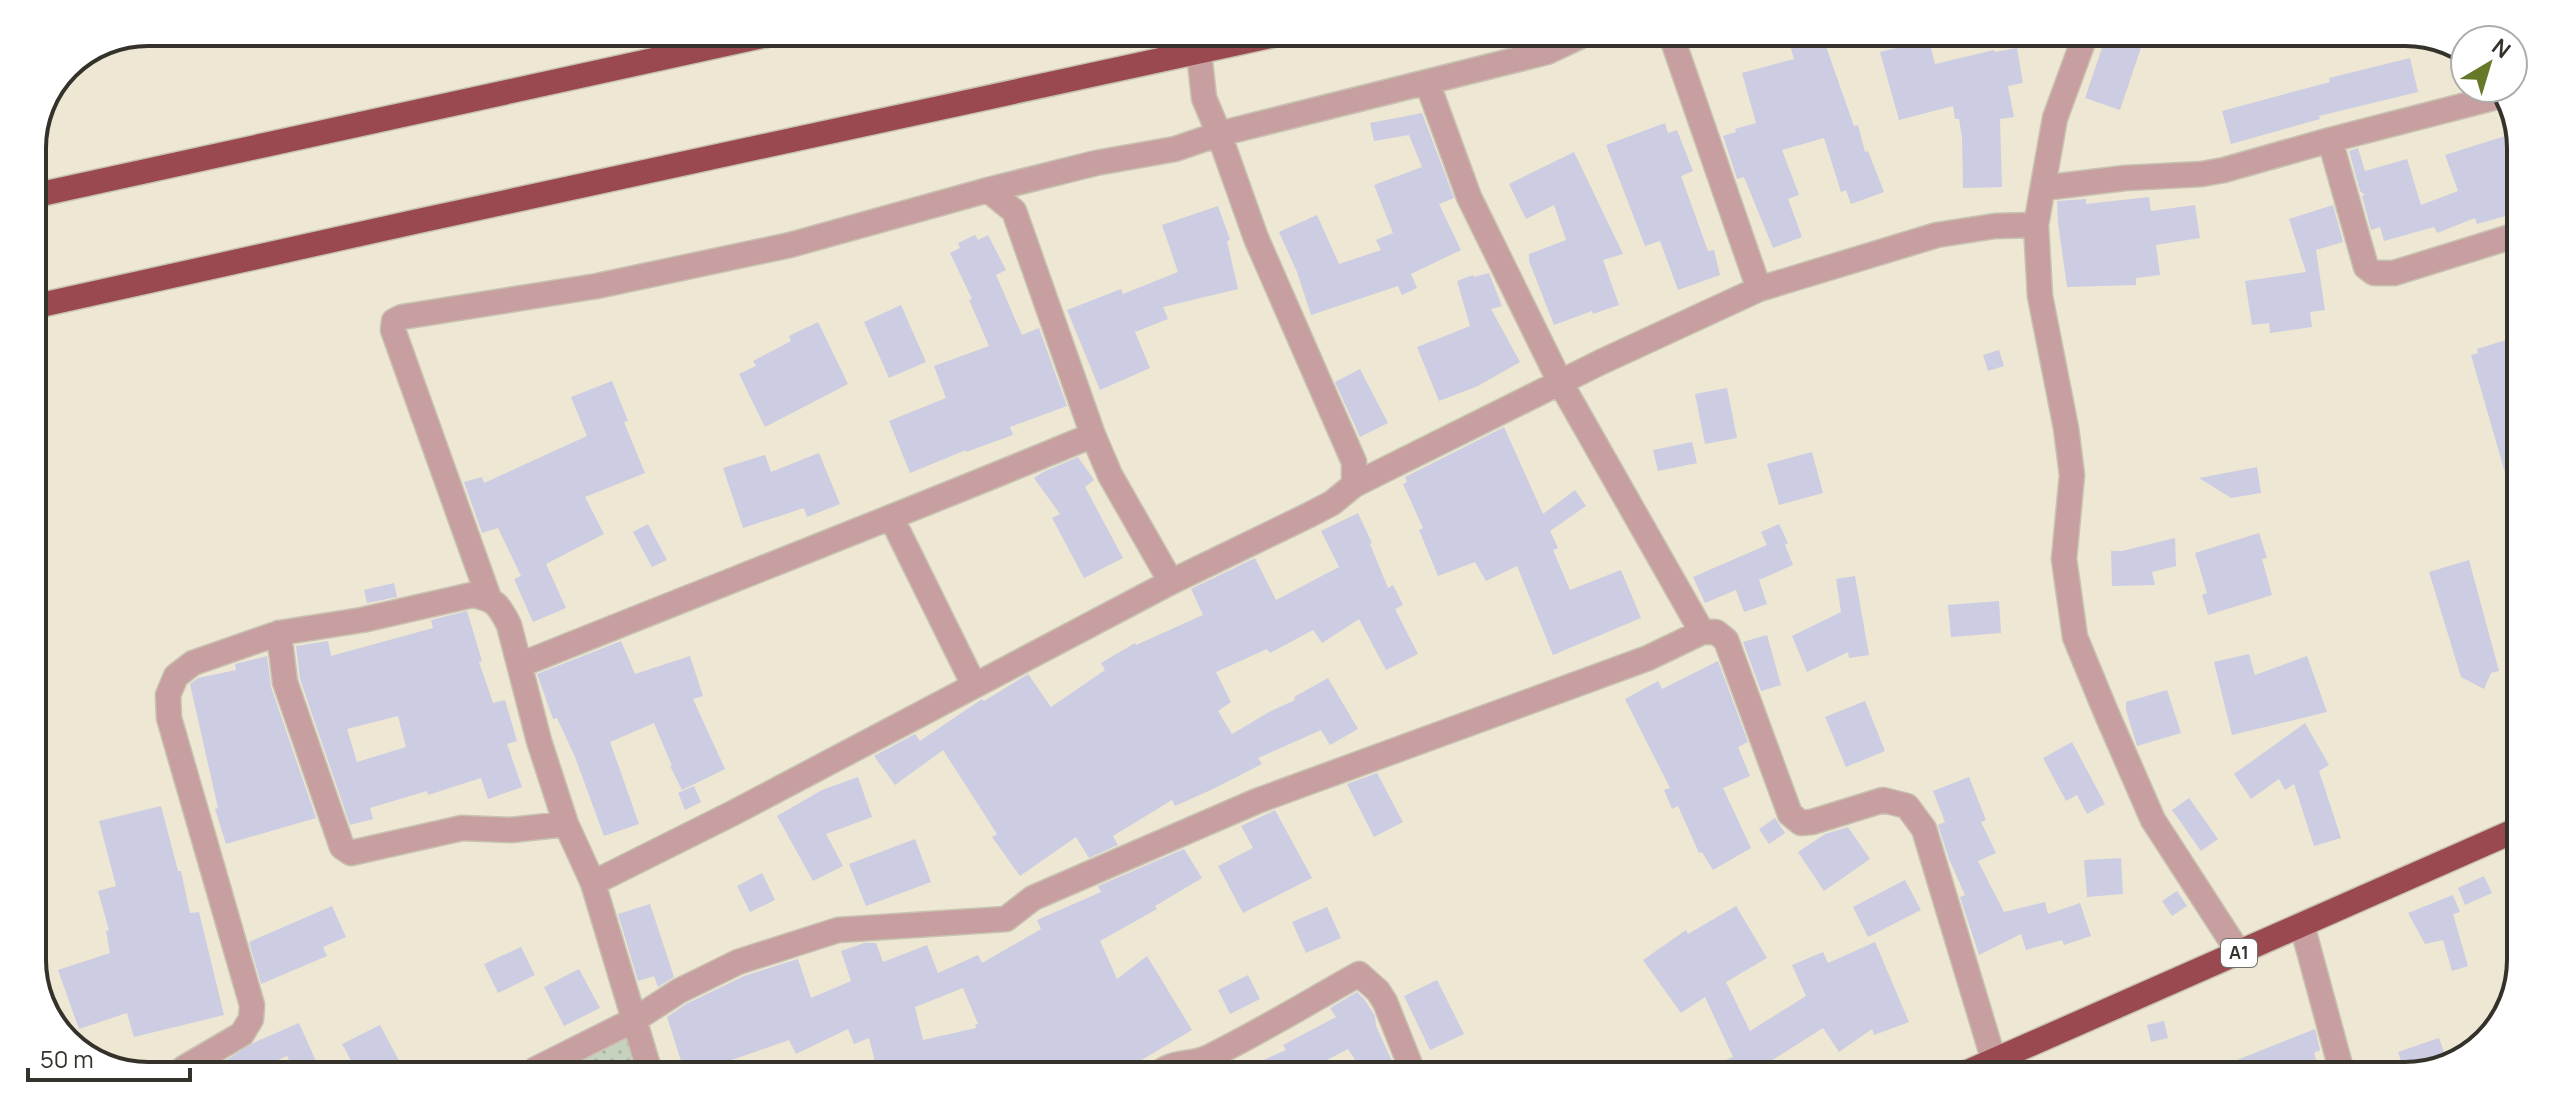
<svg xmlns="http://www.w3.org/2000/svg" width="2553" height="1108" viewBox="0 0 2553 1108" font-family="Manrope,sans-serif">
	<style>
		.grass { fill: url(#grass-dots) }
		.building { fill: #cccde2; fill-rule: evenodd }
		.lines { fill: none; stroke-linecap: round; stroke-linejoin: round }
		.street-casing { stroke: #c8c3b1; stroke-width: 27 }
		.highway-casing { stroke: #c8c3b1; stroke-width: 27 }
		.street { stroke: #c89fa0; stroke-width: 24 }
		.highway { stroke: #9a4950; stroke-width: 24 }
		.labels { text-anchor: middle; stroke-width: 6; stroke-linejoin: round; paint-order: stroke }
		.shield { fill: #fff; stroke: #71706a; stroke-width: 2 }
		.shield-label { font-size: 18px; font-weight: bold; fill: #34322a }
		.rim { fill: none; stroke: #34322a; stroke-width: 4 }
	</style>
	<defs>
		<pattern id="grass-dots" width="8" height="8" patternUnits="userSpaceOnUse" patternTransform="scale(2)"><rect width="8" height="8" fill="#c6d2bd"/><path d="M2 2h.1M6 6h.1" fill="none" stroke="#abb5a3" stroke-width="1.8" stroke-linecap="round"/></pattern>
	</defs>
	<rect width="100%" height="100%" fill="#ede7d3"/>
	<path class="grass" d="M610,1039H627L637,1069H554Z"/>
	<path class="building" d="M1788,38H1823L1854,126L1858,125L1865,152L1868,151L1884,192L1851,204L1846,190L1841,192L1824,138L1782,150L1799,195L1788,199L1802,237L1773,248L1744,177L1737,179L1723,136L1736,132L1735,129L1756,123L1742,73L1794,59Z
		M2105,39H2144L2120,110L2085,98Z
		M1929,40L1935,64L1994,50L1995,52L2017,48L2023,83L2008,86L2014,117L2000,119L2002,187L1963,188L1962,137L1959,119H1955L1953,106L1899,120L1880,52Z
		M2410,58L2418,92L2319,116L2320,119L2231,144L2222,111L2330,82L2329,78Z
		M1422,113L1454,198L1439,204L1461,250L1411,274L1417,288L1402,295L1398,286L1311,315L1297,272L1279,232L1317,215L1339,264L1381,250L1376,240L1393,233L1374,185L1422,167L1409,135L1374,141L1370,123Z
		M1665,123L1668,133L1677,130L1693,171L1681,176L1708,251L1714,250L1720,275L1678,290L1660,241L1645,246L1606,145Z
		M2518,132L2521,140L2520,212L2477,224L2475,218L2437,233L2434,227L2384,241L2380,227L2371,230L2362,196L2365,195L2360,191L2349,151L2358,148L2365,171L2407,159L2421,205L2458,191L2445,155Z
		M1574,152L1623,254L1603,260L1619,305L1593,314L1592,311L1554,325L1529,261V254L1566,240L1554,205L1526,219L1509,184Z
		M2149,197L2151,211L2195,205L2200,238L2156,245L2160,275L2136,278V285L2067,287L2058,223L2057,201L2086,199V204Z
		M2333,205L2343,242L2316,250L2325,310L2310,312L2312,327L2270,333L2269,323L2252,325L2245,281L2306,272L2289,219Z
		M1218,206L1230,240L1227,241L1238,289L1163,307L1168,319L1135,332L1150,368L1100,390L1067,310L1121,289L1123,294L1178,272L1162,225Z
		M975,235L978,240L988,235L1006,270L996,275L1022,335L1039,328L1067,406L1010,427L1013,435L966,452V450L910,473L889,421L946,398L934,366L989,346L969,300L972,299L950,253L960,248L958,243Z
		M1489,273L1502,306L1491,309L1520,362L1478,386L1439,401L1417,347L1470,326L1457,281L1473,275L1474,277Z
		M901,305L926,362L889,378L864,322Z
		M818,322L848,384L765,427L739,374L756,366L753,361L791,341L789,336Z
		M2519,336L2517,496L2512,497L2471,355L2478,353L2477,349Z
		M1999,350L2004,366L1988,371L1983,355Z
		M1360,369L1388,423L1360,437L1335,382Z
		M612,381L628,421L624,422L645,473L585,497L604,534L546,564L566,608L533,622L514,579L521,576L498,528L482,533L464,482L482,477L484,483L587,436L571,397Z
		M1727,388L1737,438L1705,444L1695,394Z
		M1504,427L1543,514L1575,490L1586,506L1550,531L1558,548L1553,550L1570,590L1621,570L1641,618L1553,655L1517,566L1486,581L1475,562L1438,576L1419,530L1423,528L1403,484L1407,482L1405,477Z
		M1692,442L1697,463L1658,471L1653,450Z
		M1812,452L1823,493L1779,505L1767,464Z
		M819,453L840,504L807,517L804,508L743,528L723,468L765,455L771,472Z
		M1078,457L1094,480L1085,487L1123,558L1084,578L1052,518L1060,514L1034,478L1043,472Z
		M2257,467L2261,493L2231,498L2199,478Z
		M1358,513L1372,543L1370,544L1388,588L1393,585L1403,605L1395,609L1418,654L1386,670L1359,619L1322,643L1313,630L1270,653L1267,649L1216,672L1231,702L1218,711L1232,734L1271,711L1295,700L1294,697L1328,678L1358,729L1330,745L1321,730L1258,758L1262,764L1213,789L1175,806L1172,800L1113,836L1118,845L1089,858L1076,837L1020,876L992,837L997,834L943,750L895,785L874,756L915,734L920,741L982,699L984,701L1028,674L1051,707L1105,670L1101,663L1135,643L1136,645L1203,615L1191,589L1255,558L1276,600L1339,567L1321,531Z
		M648,524L667,560L652,567L633,532Z
		M1779,524L1788,543L1785,545L1793,565L1759,580L1767,604L1744,612L1736,590L1705,603L1693,577L1767,545L1761,532Z
		M2259,533L2267,558L2262,559L2272,595L2208,615L2202,595L2207,593L2195,553Z
		M2175,538L2176,566L2152,572L2155,585L2112,586L2111,551H2122Z
		M2469,560L2499,671L2491,673L2484,689L2461,677L2429,572Z
		M1855,576L1869,655L1849,658L1848,652L1807,672L1792,636L1841,612L1836,579Z
		M394,583L397,597L367,603L364,590Z
		M1999,601L2001,633L1951,637L1948,605Z
		M467,611L482,661L479,662L493,703L505,700L517,741L507,744L522,787L488,799L481,778L428,795L427,791L370,808L373,819L350,825L300,679L296,646L328,641L331,656L433,628L431,620ZM398,716L406,747L357,762L347,729Z
		M1767,635L1781,685L1761,691L1743,642Z
		M621,641L635,674L690,656L703,696L693,699L725,769L682,790L670,766H672L654,723L610,742L639,824L604,836L575,757L557,718L553,719L537,674Z
		M2249,654L2255,675L2307,656L2327,712L2232,735L2214,662Z
		M267,656L271,687L316,818L226,844L215,809L218,808L190,684L198,678L236,670L235,664Z
		M1718,661L1748,742L1738,747L1750,776L1723,788L1751,848L1713,870L1702,852L1699,853L1678,806L1672,809L1664,790L1670,788L1625,699L1658,681L1662,689Z
		M2167,690L2181,733L2137,746L2126,710V702Z
		M1865,701L1885,751L1846,767L1825,717Z
		M2305,723L2329,765L2319,771L2341,838L2314,846L2294,784L2285,790L2279,779L2251,799L2234,774Z
		M2072,742L2105,804L2087,814L2077,795L2066,801L2043,758Z
		M1377,773L1403,822L1374,837L1347,784Z
		M858,777L872,817L826,834L843,866L813,881L777,816L822,790Z
		M1969,777L1986,820L1981,822L1996,853L1978,861L2004,912L2045,902L2048,914L2080,903L2091,936L2064,945L2062,940L2026,950L2021,934L1979,955L1960,897L1965,895L1949,859L1938,825L1945,822L1933,791Z
		M694,786L701,802L685,810L678,793Z
		M2189,798L2218,839L2201,851L2172,810Z
		M161,806L178,871H181L190,913L199,912L224,1015L134,1037L127,1013L79,1029L58,970L110,953L106,931L109,930L98,891L116,886L99,821Z
		M1275,810L1312,878L1243,913L1218,866L1253,848L1241,826Z
		M1775,818L1785,833L1769,844L1759,829Z
		M1848,827L1870,859L1824,891L1798,852L1825,834Z
		M915,839L931,882L866,906L849,864Z
		M1184,849L1202,878L1155,906L1157,909L1100,941L1117,979L1147,956L1192,1030L1123,1071L877,1070L869,1038L854,1044L848,1029L796,1054L789,1040L723,1063L726,1070H684L667,1017L686,1004L744,976L798,959L811,998L851,981L841,951L864,943H876L883,962L927,945L938,973L978,955L982,963L1041,929L1037,920L1101,892L1098,886ZM963,988L978,1024L975,1025L976,1028L923,1040L915,1007Z
		M2121,858L2123,894L2087,897L2084,860Z
		M762,873L775,900L750,912L737,886Z
		M2484,876L2492,893L2465,905L2458,888Z
		M1905,880L1921,910L1868,937L1853,907Z
		M2177,891L2187,906L2172,916L2162,901Z
		M2453,895L2460,912L2453,914L2468,966L2452,971L2443,940L2425,944L2408,913Z
		M650,904L674,977L658,987L654,976L638,981L618,914Z
		M332,906L346,937L323,947L327,956L261,984L249,942Z
		M1736,906L1767,958L1726,982L1750,1031L1806,996L1792,965L1823,952L1828,963L1875,942L1909,1022L1874,1035L1872,1029L1839,1052L1823,1028L1766,1064L1770,1074L1694,1073L1733,1057L1705,997L1681,1013L1643,960L1686,930L1688,934Z
		M1327,907L1341,938L1306,953L1292,922Z
		M521,947L535,975L498,993L484,964Z
		M579,969L600,1008L564,1026L544,987Z
		M1248,975L1260,999L1230,1014L1218,990Z
		M1437,980L1464,1034L1430,1050L1404,996Z
		M1357,992L1364,999L1375,1016L1376,1026L1397,1072H1363L1348,1049L1304,1072H1236L1286,1050L1283,1045L1336,1017L1330,1008Z
		M2164,1021L2168,1038L2151,1042L2147,1025Z
		M299,1023L319,1068H293L287,1056L260,1068H214L253,1043Z
		M380,1025L403,1068H355L342,1044Z
		M2315,1029L2320,1050L2314,1053L2322,1076L2199,1075Z
		M2439,1038L2448,1063L2406,1076L2398,1052Z"/>
	<g class="lines">
		<g class="street-casing">
			<path id="street" d="M1672,38L1759,289
				M2084,39L2055,118L2036,225L2040,296L2066,428L2072,475L2064,559L2075,637L2105,710L2153,820L2239,953
				M1199,52L1204,98L1219,134L1256,238L1354,462V485
				M1427,82L1469,197L1560,382L1702,632
				M2330,140L2366,267L2374,273H2394L2520,234
				M2043,188L2125,178L2202,174L2224,170L2330,140L2497,97
				M988,190L1014,211L1093,435L1110,475L1171,582
				M892,519L974,685
				M489,598L393,330L394,321L402,317L597,286L790,245L988,190L1096,163L1175,149L1219,134L1547,52L1579,37
				M279,633L285,682L342,847L351,853L462,828L511,830L566,824
				M520,665C711,588 903,514 1093,435
				M593,883L733,813L1171,582L1309,515L1332,503L1354,485L1601,362L1759,289L1937,235L1995,226L2036,225
				M2302,925L2343,1076
				M184,1068L242,1034L251,1019L252,1005L169,718L168,695L176,676L193,663L279,633L362,620L472,595C495,599 499,605 509,625L539,741L566,824L593,883L649,1069
				M536,1069L634,1020L679,991L738,962L838,930L1006,919L1033,898L1257,801L1648,658L1702,632H1716L1726,640L1790,814L1801,823L1812,822L1883,800L1907,806L1924,829L1994,1061
				M1162,1071C1175,1061 1194,1065 1209,1057C1260,1032 1309,1002 1359,974L1378,991L1385,1002L1413,1072"/>
		</g>
		<g class="highway-casing">
			<path id="highway" d="M32,196L772,34
				M32,307L414,222L1271,36
				M1963,1074L2514,831"/>
		</g>
		<use href="#street" class="street"/>
		<use href="#highway" class="highway"/>
	</g>
	<g class="labels">
		<rect class="shield" x="2221" y="939" width="36" height="28" rx="6"/>
		<g class="shield-label">
			<text x="2239" y="959">A1</text>
		</g>
	</g>
	<path d="M0 0H2553V1108H0ZM148 46H2405A102 102 0 0 1 2507 148V960A102 102 0 0 1 2405 1062H148A102 102 0 0 1 46 960V148A102 102 0 0 1 148 46Z" fill="#fff" fill-rule="evenodd"/>
	<path class="rim" d="M148 46H2405A102 102 0 0 1 2507 148V960A102 102 0 0 1 2405 1062H148A102 102 0 0 1 46 960V148A102 102 0 0 1 148 46Z"/>
	<g transform="translate(2489 64) rotate(38)"><circle r="38" fill="#ffffff" stroke="#aeadaa" stroke-width="2"/>
	<path d="M0-6L14 30L0 20L-14 30Z" fill="#667928"/>
	<text y="-12" font-size="22" font-weight="bold" text-anchor="middle" fill="#34322a">N</text>
	</g>
	<path d="M28 1068v12h162v-12" fill="none" stroke="#34322a" stroke-width="4"/>
	<text x="40" y="1068" font-size="24" fill="#34322a" stroke="#ffffff" stroke-width="6" paint-order="stroke">50 m</text>
</svg>
